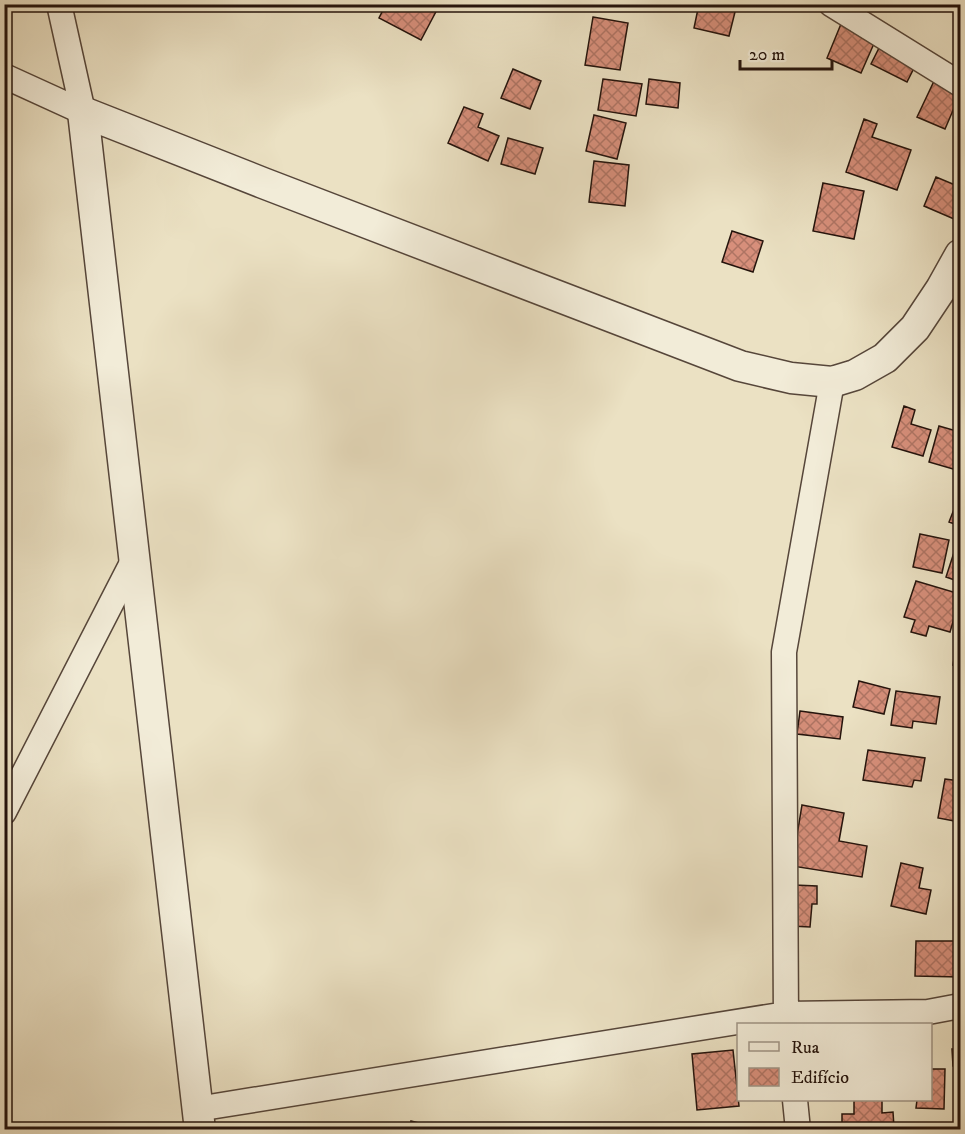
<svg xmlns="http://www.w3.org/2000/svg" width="965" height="1134" viewBox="0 0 965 1134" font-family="'IM FELL DW Pica',serif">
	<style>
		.building { fill: url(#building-cross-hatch); stroke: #24130c; stroke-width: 1.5 }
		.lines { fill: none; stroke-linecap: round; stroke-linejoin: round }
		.minor-casing { stroke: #56463a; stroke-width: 27 }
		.tertiary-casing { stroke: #56463a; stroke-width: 33 }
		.minor { stroke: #f2ecd8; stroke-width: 24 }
		.tertiary { stroke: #f2ecd8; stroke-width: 30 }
	</style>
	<defs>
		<pattern id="building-cross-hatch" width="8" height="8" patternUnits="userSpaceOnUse" patternTransform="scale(1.5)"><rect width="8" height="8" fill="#d78f7b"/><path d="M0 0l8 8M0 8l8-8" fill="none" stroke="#ae7463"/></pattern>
	</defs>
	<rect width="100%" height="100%" fill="#ebe1c3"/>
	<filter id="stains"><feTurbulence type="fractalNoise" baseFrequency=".00333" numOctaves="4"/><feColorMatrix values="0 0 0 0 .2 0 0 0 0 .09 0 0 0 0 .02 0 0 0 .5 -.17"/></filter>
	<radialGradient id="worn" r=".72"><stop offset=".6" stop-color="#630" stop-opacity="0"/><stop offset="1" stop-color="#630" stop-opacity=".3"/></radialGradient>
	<path class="building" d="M386,4H440L421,40L379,18Z
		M613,4H656V9H613Z
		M699,4H737L729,36L694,28Z
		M593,17L628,23L620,70L585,65Z
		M841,24L876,39L861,73L827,58Z
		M881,44L917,62L907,82L871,64Z
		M513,69L541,81L530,109L501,98Z
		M936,77L960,94L945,129L917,117Z
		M603,79L642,84L636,116L598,110Z
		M649,79L680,83L678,108L646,104Z
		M464,107L483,114L478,127L499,136L488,161L448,143Z
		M594,115L626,123L617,159L586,151Z
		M864,119L877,124L872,137L911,150L897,190L846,172Z
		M508,138L543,148L535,174L501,164Z
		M594,161L629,165L625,206L589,202Z
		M936,177L960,187V204L954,219L924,206Z
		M823,183L864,191L854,239L813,231Z
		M732,231L763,241L753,272L722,262Z
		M904,406L915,410L911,424L931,430L923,456L892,447Z
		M939,426L960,432V471L929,462Z
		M960,494V526L949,522Z
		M920,534L949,540L942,573L913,567Z
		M959,537H960V582L946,577Z
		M916,581L960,594V598L950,632L929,626L926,636L911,632L915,620L904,617Z
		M960,620V666L953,665Z
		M859,681L890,689L884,714L853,707Z
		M896,691L940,697L936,724L913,721L912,728L891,725Z
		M800,711L843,717L840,739L797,734Z
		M868,750L925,758L921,781L914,780L912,787L863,780Z
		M945,779L960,781V822L938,818Z
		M802,805L844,813L839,841L867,846L862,877L792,866Z
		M901,863L923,868L919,888L931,890L926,914L891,906Z
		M794,885L817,886V904H812L810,927L791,926Z
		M916,941H960V977L915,976Z
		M952,1049H960V1066H953Z
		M733,1050L739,1106L697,1110L692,1054Z
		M930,1069H945L944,1109L916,1108L917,1100H930Z
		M854,1100H882V1113L893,1112L894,1127L842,1129V1114H854Z
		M411,1121L446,1130H409Z"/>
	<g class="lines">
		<g class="minor-casing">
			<path id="minor" d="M59,4L83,112
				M831,4L960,84
				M4,76L83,112
				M4,812L134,559
				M786,1024L784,652L832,382
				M795,1100L798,1130
				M197,1109L786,1014L928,1012L960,1006"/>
		</g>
		<g class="tertiary-casing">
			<path id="tertiary" d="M200,1130L83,112L263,183L740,366L791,378L832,382L855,375L885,358L915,328L941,289L960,255"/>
		</g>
		<use href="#minor" class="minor"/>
		<use href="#tertiary" class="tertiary"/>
	</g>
	<rect width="965" height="1134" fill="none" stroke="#ebe1c3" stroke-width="24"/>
	<rect x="6" y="6" width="953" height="1122" fill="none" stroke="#24130c" stroke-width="3"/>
	<rect x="12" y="12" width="941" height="1110" fill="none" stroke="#24130c" stroke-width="1.5"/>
	<rect x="737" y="1023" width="195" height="78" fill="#f2ecd8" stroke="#a09586" stroke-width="1.5"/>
	<rect x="749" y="1042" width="30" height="9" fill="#f2ecd8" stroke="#a09586" stroke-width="1.5"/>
	<text x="791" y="1053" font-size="18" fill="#24130c">Rua</text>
	<rect x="749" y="1068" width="30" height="18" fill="url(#building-cross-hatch)" stroke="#a09586" stroke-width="1.5"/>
	<text x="791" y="1083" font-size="18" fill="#24130c">Edifício</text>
	<path d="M740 60v9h92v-9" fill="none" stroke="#24130c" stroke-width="3"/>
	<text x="749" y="60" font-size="18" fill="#24130c" stroke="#f2ecd8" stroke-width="4.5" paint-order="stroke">20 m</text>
	<rect width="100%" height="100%" filter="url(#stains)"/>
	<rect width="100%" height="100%" fill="url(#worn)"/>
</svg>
